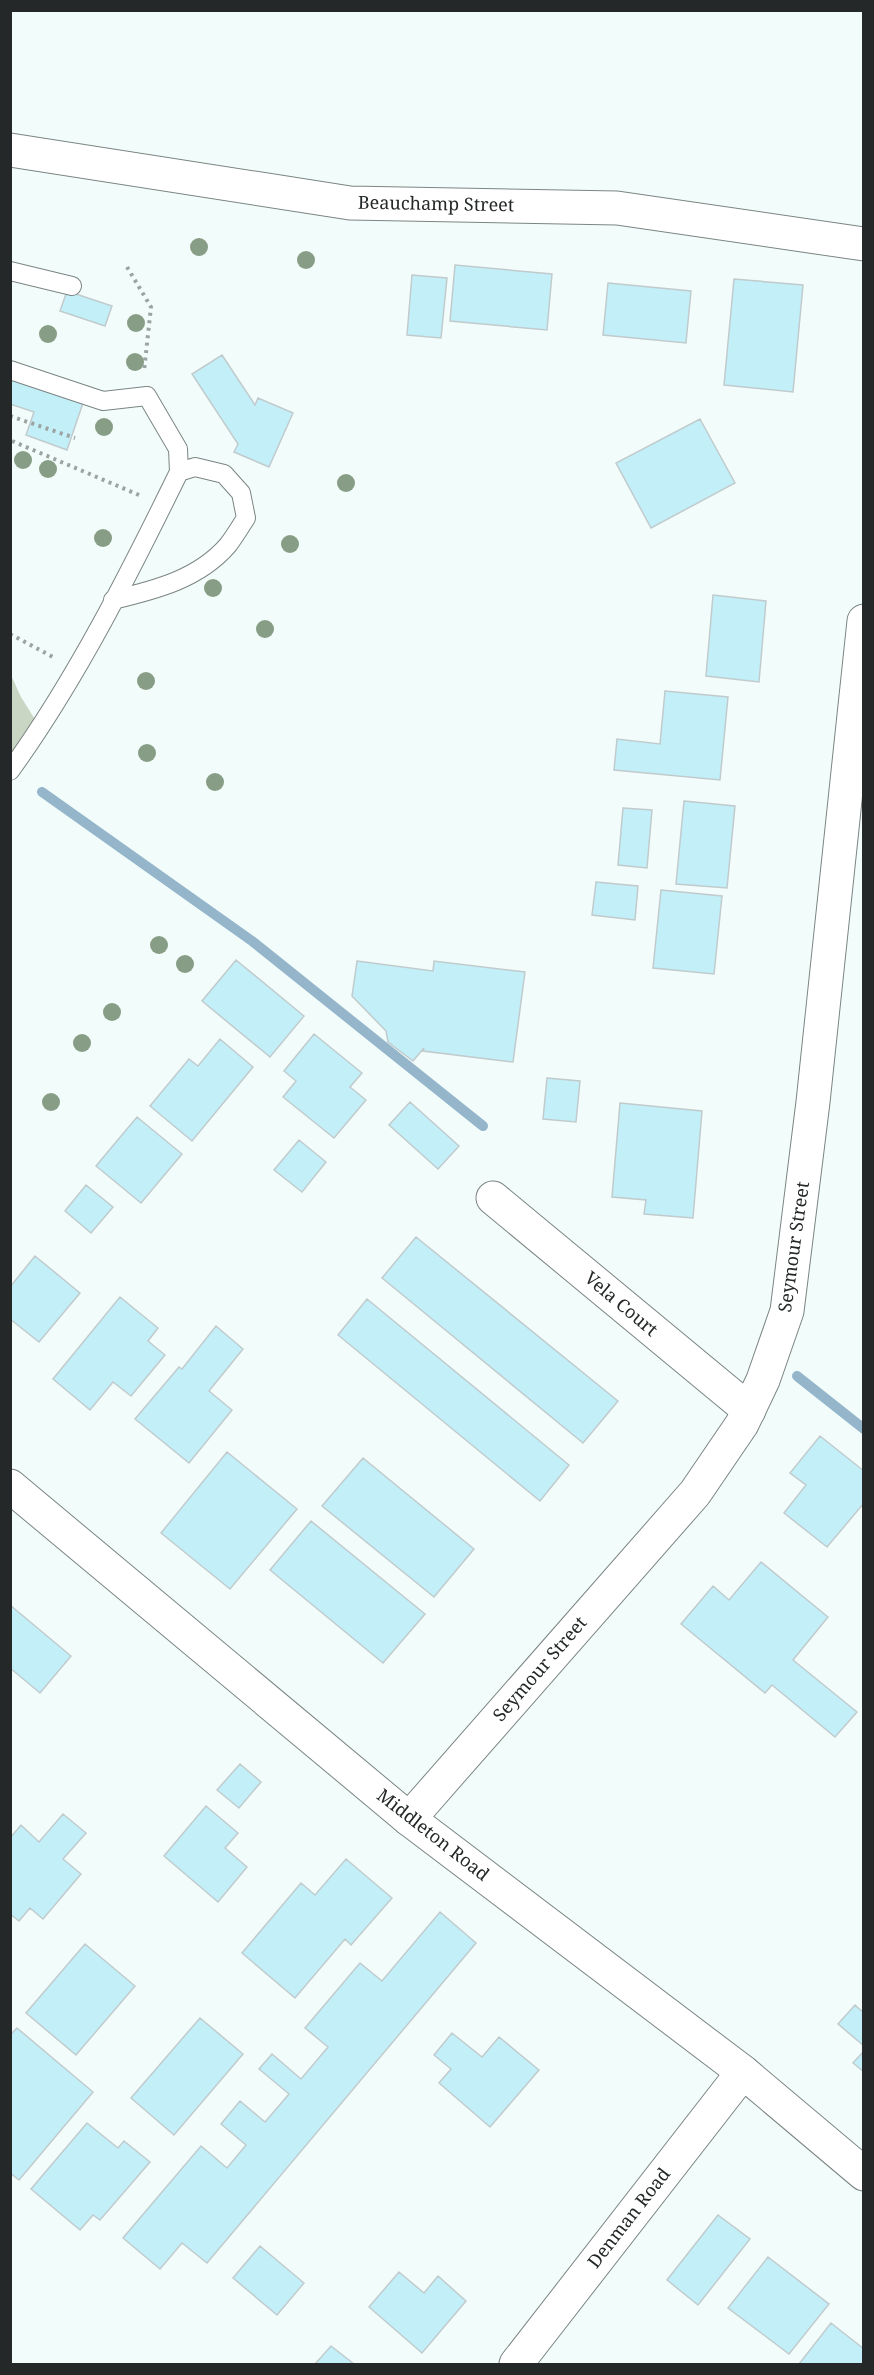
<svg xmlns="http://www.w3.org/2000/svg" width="874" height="2375" viewBox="0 0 874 2375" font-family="'Noto Serif',serif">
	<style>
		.green { fill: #c8d6c3 }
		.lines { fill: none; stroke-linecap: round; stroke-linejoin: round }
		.stream { stroke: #94b5ca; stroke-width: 10 }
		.building { fill: #c2eff8; stroke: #c1cbcd; stroke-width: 1.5 }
		.service-casing { stroke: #7b8583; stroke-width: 20 }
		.minor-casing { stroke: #7b8583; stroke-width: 35 }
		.tertiary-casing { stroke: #7b8583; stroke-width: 35 }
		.secondary-casing { stroke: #7b8583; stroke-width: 35 }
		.path { stroke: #9ca4a2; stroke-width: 4; stroke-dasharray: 3 4.5; stroke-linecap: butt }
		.service { stroke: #fff; stroke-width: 18 }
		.minor { stroke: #fff; stroke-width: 33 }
		.tertiary { stroke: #fff; stroke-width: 33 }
		.secondary { stroke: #fff; stroke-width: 33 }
		.tree { fill: #879d85 }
		.labels { text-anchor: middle; stroke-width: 5; stroke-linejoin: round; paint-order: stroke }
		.street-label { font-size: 18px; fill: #242828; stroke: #fff }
	</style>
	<rect width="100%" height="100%" fill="#f2fdfb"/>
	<path class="green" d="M10,673L21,697L36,721L10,755Z"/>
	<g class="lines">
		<path class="stream" d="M42,792L252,941L483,1126
			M797,1376L864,1429"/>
	</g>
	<path class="building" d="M455,265L552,274L547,330L450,321Z
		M412,275L447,278L441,338L407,335Z
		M734,279L803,285L793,392L724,385Z
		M608,283L691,291L686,343L603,335Z
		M67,291L112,306L105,326L60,311Z
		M222,355L255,405L258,398L293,413L269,467L234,452L238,444L192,374Z
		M10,378L83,403L67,450L26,435L34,412L10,404Z
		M700,419L735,483L651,528L616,463Z
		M713,595L766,601L759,682L706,676Z
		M665,691L728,697L720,780L614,770L617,739L660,744Z
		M684,801L735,806L727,888L676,884Z
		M623,808L652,810L647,868L618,865Z
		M596,882L638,886L635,920L592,915Z
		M661,890L722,896L714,974L653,968Z
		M236,960L304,1016L270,1057L202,1001Z
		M357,961L433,971L434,961L525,972L513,1062L423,1051L424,1048L413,1061L388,1042L386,1031L352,996Z
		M314,1034L362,1073L350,1087L366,1100L334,1138L283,1097L296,1081L284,1071Z
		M220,1039L253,1067L192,1141L150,1106L189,1059L198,1066Z
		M547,1078L580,1081L576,1122L543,1119Z
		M410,1102L459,1146L438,1169L389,1125Z
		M620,1103L702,1111L693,1218L644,1214L646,1200L612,1197Z
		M137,1117L182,1154L141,1203L96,1166Z
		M299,1140L326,1162L302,1192L274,1170Z
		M86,1185L113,1207L91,1233L65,1211Z
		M416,1237L618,1401L583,1443L382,1278Z
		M35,1256L80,1293L39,1342L10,1319V1287Z
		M120,1297L158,1328L148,1341L165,1355L131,1396L113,1382L90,1410L53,1379Z
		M367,1299L569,1465L540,1501L338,1335Z
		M216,1326L243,1349L209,1391L232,1410L189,1463L135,1419L179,1367L182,1369Z
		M820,1436L864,1471V1503L827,1547L784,1513L806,1485L790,1473Z
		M227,1452L297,1509L230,1589L161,1533Z
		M363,1458L474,1549L434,1597L322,1506Z
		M311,1521L425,1614L383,1663L270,1570Z
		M761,1562L828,1617L793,1660L857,1712L835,1737L772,1685L765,1693L681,1624L713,1586L729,1600Z
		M10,1605L71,1656L40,1693L10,1668Z
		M240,1764L261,1782L239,1808L217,1790Z
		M206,1806L238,1833L225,1848L247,1867L218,1902L164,1856Z
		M63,1814L86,1833L63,1859L81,1874L43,1919L30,1908L19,1921L10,1914V1838L21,1825L39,1842Z
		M346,1859L392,1898L351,1945L345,1939L295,1998L242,1953L301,1883L315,1895Z
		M440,1912L476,1943L207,2263L182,2243L160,2269L123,2238L201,2146L227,2168L246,2145L221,2124L240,2101L265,2122L289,2094L259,2069L272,2054L301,2079L328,2047L305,2028L360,1963L382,1981Z
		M85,1944L135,1986L76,2055L26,2013Z
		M855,2005L864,2013V2046L838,2024Z
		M200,2018L243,2054L174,2135L131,2098Z
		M17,2028L93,2092L19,2180L10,2173V2035Z
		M452,2033L482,2057L499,2037L539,2070L490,2127L439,2083L451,2069L434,2055Z
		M864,2051V2072L853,2063Z
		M87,2123L118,2148L124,2141L150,2162L100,2220L93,2215L80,2230L31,2189Z
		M718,2215L750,2239L698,2305L667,2280Z
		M260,2246L304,2283L277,2315L233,2278Z
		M768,2257L829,2304L789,2354L728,2308Z
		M399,2272L424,2293L438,2276L466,2301L422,2353L369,2307Z
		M831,2323L864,2349V2364H799Z
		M331,2346L354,2364H315Z"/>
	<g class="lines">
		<g class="service-casing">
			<path id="service" d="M10,271L72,286
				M10,370L103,401L147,396L178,449L179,472C129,574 77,678 10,771
				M113,600C155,590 199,579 228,545C235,536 240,527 246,518L241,493L224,474L195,467L179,472"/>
		</g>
		<g class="minor-casing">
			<path id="minor" d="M10,150L350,203L617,208L864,244
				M493,1198L749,1410
				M516,2364L743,2072"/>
		</g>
		<g class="tertiary-casing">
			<path id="tertiary" d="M409,1819L695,1493L742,1424L763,1380L787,1311L813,1102L864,621"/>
		</g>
		<g class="secondary-casing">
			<path id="secondary" d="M10,1486L409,1819L743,2072L864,2174"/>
		</g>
		<path class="path" d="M127,267L151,307L144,371
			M10,416L75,438
			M12,441L139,495
			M10,634L53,657"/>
		<use href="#service" class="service"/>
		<use href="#minor" class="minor"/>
		<use href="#tertiary" class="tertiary"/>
		<use href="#secondary" class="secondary"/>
	</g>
	<g class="tree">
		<circle cx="199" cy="247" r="9"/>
		<circle cx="306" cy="260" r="9"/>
		<circle cx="136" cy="323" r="9"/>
		<circle cx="48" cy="334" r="9"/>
		<circle cx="135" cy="362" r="9"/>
		<circle cx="104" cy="427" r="9"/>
		<circle cx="23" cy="460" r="9"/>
		<circle cx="48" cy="469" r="9"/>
		<circle cx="346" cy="483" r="9"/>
		<circle cx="103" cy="538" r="9"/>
		<circle cx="290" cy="544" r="9"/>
		<circle cx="213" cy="588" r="9"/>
		<circle cx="265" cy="629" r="9"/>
		<circle cx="146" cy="681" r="9"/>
		<circle cx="147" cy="753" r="9"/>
		<circle cx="215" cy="782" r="9"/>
		<circle cx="159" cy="945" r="9"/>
		<circle cx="185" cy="964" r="9"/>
		<circle cx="112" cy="1012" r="9"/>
		<circle cx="82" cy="1043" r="9"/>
		<circle cx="51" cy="1102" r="9"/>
	</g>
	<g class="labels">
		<g class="street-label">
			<text transform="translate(436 204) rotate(1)" y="6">Beauchamp Street</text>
			<text transform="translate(794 1247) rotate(-82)" y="6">Seymour Street</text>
			<text transform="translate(621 1304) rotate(40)" y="6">Vela Court</text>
			<text transform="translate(540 1669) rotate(-49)" y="6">Seymour Street</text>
			<text transform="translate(433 1835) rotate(38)" y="6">Middleton Road</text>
			<text transform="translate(629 2218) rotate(-52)" y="6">Denman Road</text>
		</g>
	</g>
	<rect width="874" height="2375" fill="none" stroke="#242828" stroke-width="24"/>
</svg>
